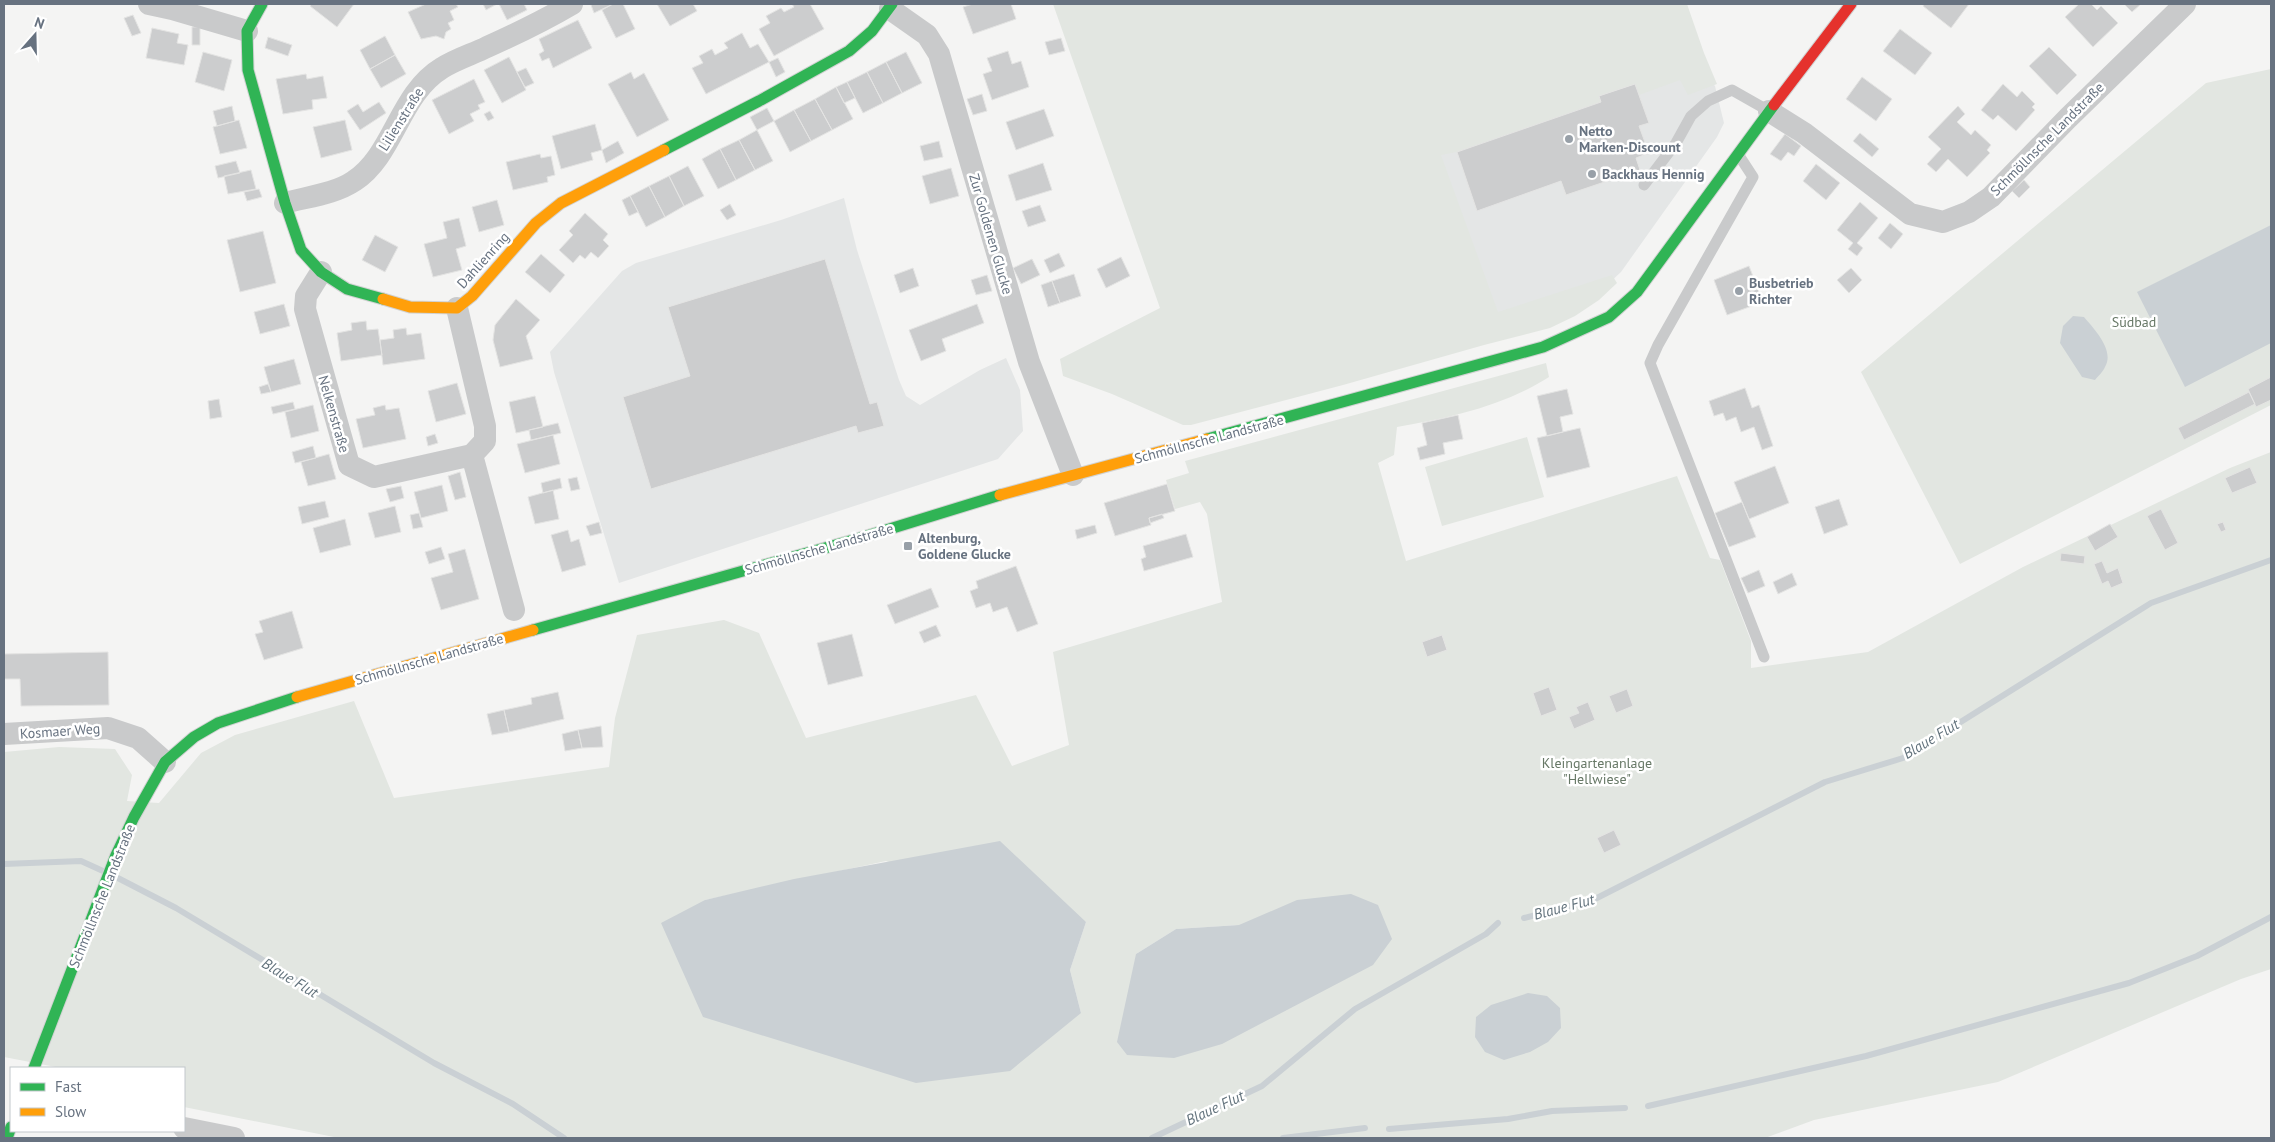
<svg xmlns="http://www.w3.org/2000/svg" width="2275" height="1142" viewBox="0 0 2275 1142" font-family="'PT Sans',sans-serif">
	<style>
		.built { fill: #e4e6e6 }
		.green { fill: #e2e6e1; fill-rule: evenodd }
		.water { fill: #cad0d4 }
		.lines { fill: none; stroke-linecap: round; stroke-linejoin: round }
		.stream { stroke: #cad0d4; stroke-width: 6 }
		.building { fill: #cccdce; stroke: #e4e4e3 }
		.fast-casing { stroke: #d1d2d2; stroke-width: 13 }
		.slow-casing { stroke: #d1d2d2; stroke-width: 13 }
		.jam-casing { stroke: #d1d2d2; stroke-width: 13 }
		.lane { stroke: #c9cacb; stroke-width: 11 }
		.street { stroke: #c9cacb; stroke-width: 22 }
		.fast { stroke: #30b455; stroke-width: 11 }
		.slow { stroke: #ff9f0a; stroke-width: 11 }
		.jam { stroke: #e5322d; stroke-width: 11 }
		.poi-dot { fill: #98a0a8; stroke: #fff; stroke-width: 2 }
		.labels { text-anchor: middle; stroke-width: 5; stroke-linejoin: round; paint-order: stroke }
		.street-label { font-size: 14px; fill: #677280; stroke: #fff }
		.poi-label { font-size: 14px; font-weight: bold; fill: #677280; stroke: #fff; text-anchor: start }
		.park-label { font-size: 14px; fill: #677866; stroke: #fff }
		.water-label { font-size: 15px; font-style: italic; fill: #63737d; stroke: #fff }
	</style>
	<rect width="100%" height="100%" fill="#f4f4f3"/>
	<path class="built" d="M1698,67L1715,86L1724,123L1717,137L1621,272L1594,297L1479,334L1429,155Z
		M844,198L857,250L899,380L906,396L920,405L980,370L1006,358L1020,390L1023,431L998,459L619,583L554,372L550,352L622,271L636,263L781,220Z"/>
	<path class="green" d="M1053,4H1687L1704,53L1717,84L1688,95L1680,80L1639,95L1635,84L1599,96L1601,102L1457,152L1441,155L1498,312L1612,275L1617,283L1599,300L1575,316L1550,328L1484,345L1343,385L1191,425H1183L1112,394L1063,376L1060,359L1160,308Z
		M2271,69V405L1960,564L1861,372L2206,83Z
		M1546,363L1549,377C1504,406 1449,418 1397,427L1394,455L1378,463L1406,561L1677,476L1710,558L1720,560L1751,641V668L1868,652L2023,567L2230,468L2271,452V969L2241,979L1998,1082L1814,1120L1765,1138H339L184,1107V1068H61L4,1057V752L59,747L115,749L132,775L127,801L159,803L201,753L235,735L354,701L394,798L609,767L615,718L637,635L724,620L759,633L806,738L976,695L1012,766L1069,745L1053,652L1222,602L1207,514L1200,502L1175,509L1166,480L1189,473L1185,461ZM886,861L1086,922L1070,970L1081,1013L705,900ZM1239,925L1136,954L1176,929Z
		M1527,437L1544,497L1442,526L1425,467Z"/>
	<path class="water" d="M2271,225V343L2185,387L2137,292Z
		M2073,316L2084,317C2094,329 2115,350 2105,367C2103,372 2098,376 2095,380L2082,377L2060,343L2063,326Z
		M1000,841L1086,922L1070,970L1081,1013L1010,1071L916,1083L703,1017L661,923L705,900L794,879Z
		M1351,894L1378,905L1392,939L1373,965L1222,1044L1174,1058L1127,1055L1117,1042L1136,954L1176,929L1239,925L1297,900Z
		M1528,993L1547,996L1560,1008L1561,1028L1548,1042L1530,1052L1504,1060L1485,1052L1475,1037L1476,1017L1491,1005Z"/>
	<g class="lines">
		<path class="stream" d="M4,864L81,861L103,871
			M114,876L176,908L434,1063L513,1104L564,1138
			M1524,918L1593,900L1825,782L1903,758L2151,603L2271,560
			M1648,1106L1866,1056L2129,983L2197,956L2271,917
			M1389,1129L1508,1119L1552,1111L1625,1108
			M1152,1138L1262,1086L1355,1009L1486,934L1498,923
			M1283,1138L1365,1128"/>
	</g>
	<path class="building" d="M312,4H354L337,27L310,6Z
		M426,4H456L458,7L450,11L454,20L448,23L451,29L446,32L444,39L436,36L421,39L408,12Z
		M483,4H497L486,10Z
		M499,4H524L527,10L507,20Z
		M594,4H613L594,13L591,5Z
		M613,4H623L635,29L616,38L602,10Z
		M657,4H693L697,11L670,26Z
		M792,4H810L824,29L774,56L759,29L770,23L766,16L781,8L784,12L794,7Z
		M973,4H1011L1016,19L973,34L963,7Z
		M1924,4H1969L1951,28L1923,6Z
		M2079,4H2091L2097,10L2101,6L2118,23L2093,47L2065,17Z
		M2124,4H2141L2132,12Z
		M133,15L141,33L132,36L124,18Z
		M578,20L592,48L553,68L549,58L542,61L539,54L544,51L539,39Z
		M192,27H200V45H192Z
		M152,28L179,34L177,43L188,45L184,65L146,58Z
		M1900,29L1932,53L1915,75L1883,51Z
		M742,33L750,48L758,44L769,62L706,94L692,68L703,63L699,56L712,49L715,55L728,48L724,43Z
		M385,36L395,55L370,69L360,50Z
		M268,37L292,45L288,56L265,48Z
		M1061,38L1065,51L1049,55L1045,42Z
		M2049,47L2077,75L2057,95L2029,66Z
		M1008,51L1012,64L1021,61L1029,87L992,100L983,74L992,71L987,58Z
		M203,52L232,60L224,91L195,82Z
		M906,52L922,83L902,93L886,62Z
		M395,55L406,74L381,88L370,69Z
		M509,57L526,90L502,103L484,70Z
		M778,58L785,72L776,77L769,62Z
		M886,62L902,93L883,103L867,72Z
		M526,68L534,83L525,87L517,72Z
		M631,72L634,79L644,73L669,120L637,137L608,84Z
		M867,72L883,103L863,113L847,82Z
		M306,74L307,79L323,76L327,98L312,100L313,109L283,114L276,79Z
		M1862,77L1892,99L1876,121L1846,99Z
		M474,79L485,102L478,105L480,109L470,114L474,121L449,134L432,100Z
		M847,82L855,98L844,103L836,87Z
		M1635,84L1649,123L1639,126L1649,153L1636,158L1640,170L1566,195L1561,181L1477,211L1457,152L1601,102L1599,96Z
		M2003,84L2017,97L2022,91L2035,104L2032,107L2035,110L2016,131L1998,115L1993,120L1981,110Z
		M836,87L853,119L832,130L815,99Z
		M982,94L987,111L973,115L967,99Z
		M815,99L832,130L811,141L794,110Z
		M379,102L386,113L360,130L347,111L358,104L363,112Z
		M232,106L235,121L217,126L213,111Z
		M1958,106L1965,114L1957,122L1971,135L1975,130L1991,145L1987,150L1990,153L1967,177L1948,159L1936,172L1927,164L1941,149L1928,137Z
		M767,108L774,121L757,130L750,117Z
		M1044,109L1054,136L1016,150L1006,122Z
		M794,110L811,141L790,152L774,121Z
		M490,111L494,118L488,121L484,114Z
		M239,120L247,148L220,154L213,127Z
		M345,120L352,150L321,158L313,127Z
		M595,124L602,150L591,153L593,160L561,169L552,136Z
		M757,130L773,161L755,170L739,140Z
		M1860,133L1879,149L1872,157L1853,141Z
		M1785,134L1801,146L1794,156L1788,152L1781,161L1770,154Z
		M739,140L755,170L736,180L720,149Z
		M618,141L624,153L606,163L602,150Z
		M939,141L943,157L924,161L920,146Z
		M720,149L736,180L718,189L702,159Z
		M540,154L541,158L551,156L555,175L547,177L548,182L513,190L506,162Z
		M236,161L240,173L218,178L215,166Z
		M1043,163L1052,190L1016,201L1008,175Z
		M1816,164L1840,183L1826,200L1803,181Z
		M688,166L704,196L684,206L669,176Z
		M951,168L959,196L930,204L922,176Z
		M251,170L256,189L228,194L224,176Z
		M669,176L684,206L665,217L649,186Z
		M2024,180L2030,187L2019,198L2012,191Z
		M649,186L665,217L646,227L630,196Z
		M259,189L262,197L247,201L244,192Z
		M630,196L638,212L629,216L622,200Z
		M497,200L504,225L479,232L472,207Z
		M1860,202L1878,218L1857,243L1863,248L1857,256L1848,249L1853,243L1837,230Z
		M730,204L736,215L727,220L720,210Z
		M1040,205L1046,221L1028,227L1022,211Z
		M585,213L608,234L603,240L609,246L598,258L591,252L585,259L580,255L573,263L559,250L573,235L569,231Z
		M459,218L466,246L456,249L462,270L433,277L424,244L447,238L443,222Z
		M1890,223L1903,234L1891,249L1878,238Z
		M263,231L276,283L240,292L227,240Z
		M375,235L398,247L385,272L362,260Z
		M1059,253L1065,266L1050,273L1044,260Z
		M541,254L565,275L550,293L525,272Z
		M1121,257L1130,276L1106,288L1097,269Z
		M825,259L870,404L877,402L884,426L858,433L856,426L651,489L623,397L690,376L668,307Z
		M1032,259L1040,275L1021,284L1013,268Z
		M1749,266L1763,302L1727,315L1714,280Z
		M913,268L919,286L900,293L894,275Z
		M1851,268L1862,280L1849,293L1837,280Z
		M1074,274L1081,296L1060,303L1052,281Z
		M987,275L992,291L976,295L971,280Z
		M1052,281L1060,303L1048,307L1041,285Z
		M516,299L540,320L526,336L533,359L500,367L493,340L495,325Z
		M284,304L290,326L260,334L254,312Z
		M977,304L984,323L942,339L946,351L921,361L909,330Z
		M366,321L367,330L378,329L382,355L341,361L337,333L352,330L351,323Z
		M406,328L407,335L421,333L425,359L383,365L380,340L394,338L393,330Z
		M294,359L301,384L271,392L264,367Z
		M2271,377V400L2256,407L2248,389Z
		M457,383L466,414L436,422L428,391Z
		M268,384L271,392L261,394L259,387Z
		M1745,388L1752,408L1759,405L1773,446L1762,450L1754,427L1741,432L1736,417L1726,421L1723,413L1714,416L1709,401Z
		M1567,389L1573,414L1560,417L1563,432L1547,436L1537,396Z
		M2249,392L2255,404L2184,440L2178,428Z
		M535,396L543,427L516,433L509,402Z
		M219,399L222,417L210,419L208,401Z
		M293,402L295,409L273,414L271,407Z
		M313,405L319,431L291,438L285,412Z
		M385,405L386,410L399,408L406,439L363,448L356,419L375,415L373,408Z
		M1458,415L1463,439L1443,443L1445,454L1420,460L1417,448L1427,445L1422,423Z
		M558,423L561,433L531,440L529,430Z
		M1580,428L1590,467L1547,478L1537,438Z
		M435,434L438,443L428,446L426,437Z
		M553,435L560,464L525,473L517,444Z
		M313,446L316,458L295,463L292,452Z
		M329,454L336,479L308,486L301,462Z
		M1775,466L1789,503L1749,519L1734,482Z
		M2250,467L2257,483L2232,493L2225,478Z
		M460,472L466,497L455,500L448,476Z
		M577,477L580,489L571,491L568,479Z
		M560,478L562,488L543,493L541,483Z
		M1167,484L1175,511L1149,518L1151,525L1115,536L1104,503Z
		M442,485L448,511L421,518L414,492Z
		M401,486L404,498L390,502L386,489Z
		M553,490L559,519L535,524L528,497Z
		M1839,499L1848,525L1824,534L1815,507Z
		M325,501L329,517L302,524L298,507Z
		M1742,502L1756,537L1729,547L1715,513Z
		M395,506L401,532L375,538L368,513Z
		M2161,509L2178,543L2165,550L2147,516Z
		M419,513L423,527L413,529L410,515Z
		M1162,514L1164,518L1150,523L1149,518Z
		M345,519L351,545L320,553L313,528Z
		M599,522L602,533L590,536L586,526Z
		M2223,522L2226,530L2221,532L2217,524Z
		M2110,524L2118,537L2095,551L2087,537Z
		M1095,525L1097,533L1077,539L1075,530Z
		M568,530L571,542L579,539L586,565L562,572L551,535Z
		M1186,534L1193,557L1144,571L1141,559L1146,557L1143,546Z
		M441,547L445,559L429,564L425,552Z
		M465,549L479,599L441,610L431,578L453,572L448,554Z
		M2061,553L2085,556L2084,564L2060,561Z
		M2102,561L2107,573L2118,568L2123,583L2111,588L2108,581L2102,584L2094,564Z
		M1016,566L1038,624L1017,632L1007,607L993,612L990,603L976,608L970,591L978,588L976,581Z
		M1759,570L1765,586L1748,593L1741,578Z
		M1792,573L1797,585L1778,594L1773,582Z
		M931,588L939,607L895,624L887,605Z
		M292,611L303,648L264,660L255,634L263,632L259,621Z
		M936,625L941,636L924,643L919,632Z
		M852,634L863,676L828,685L817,643Z
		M1442,635L1447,650L1427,657L1422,642Z
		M108,652L109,705L21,706L20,679H4V654Z
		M1549,687L1557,710L1541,716L1533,693Z
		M1627,689L1633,706L1616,713L1609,696Z
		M558,692L564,719L509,732L504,710L532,704L531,698Z
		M1588,702L1595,720L1574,729L1569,717L1579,713L1576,707Z
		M504,710L509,732L492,735L487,714Z
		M601,726L603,747L582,748L578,730Z
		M578,730L582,748L565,751L562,734Z
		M1614,830L1621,845L1604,853L1597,838Z"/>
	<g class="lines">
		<g class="fast-casing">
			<path id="fast" d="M262,4L247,31L248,70L285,203L301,250L321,272L347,289L383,299
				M664,150L759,101L849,51L872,31L892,4
				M1207,439L1543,347L1609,317L1637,292L1774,105
				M533,630L857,539L1000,495
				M34,1068L116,855L134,817L165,762L194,737L218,723L297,697
				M7,1138L11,1127"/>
		</g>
		<g class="slow-casing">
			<path id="slow" d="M383,299L410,307L457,308L472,296L536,223L561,203L664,150
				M1000,495L1207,439
				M297,697L533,630"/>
		</g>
		<g class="jam-casing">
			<path id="jam" d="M1774,105L1851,4"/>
		</g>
		<path class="lane" d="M1738,154L1753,177L1658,345L1650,363L1764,657
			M1644,185L1676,143L1691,116L1708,101L1732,90L1769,111"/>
		<path class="street" d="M149,4L172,9L247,31
			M890,9L927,35L939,54L1029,362L1073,475
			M1769,111L1804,133L1910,214L1943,222L1969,212L1991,197L2068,118L2185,4
			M285,203C306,197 335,194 354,181C394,155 399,94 442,68C456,59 473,54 487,47C516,34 545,20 572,4
			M321,272L306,296L305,309L349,465L374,477L472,455L485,441V426L457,308
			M472,455L514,610
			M4,734L108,728L138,738L165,762
			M184,1128L234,1138"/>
		<use href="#fast" class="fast"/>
		<use href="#slow" class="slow"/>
		<use href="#jam" class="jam"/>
	</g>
	<g class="poi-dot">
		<circle cx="1569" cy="139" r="5"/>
		<circle cx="1592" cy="174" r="5"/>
		<circle cx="1739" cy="291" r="5"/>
		<rect x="903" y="541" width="10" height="10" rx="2.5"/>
	</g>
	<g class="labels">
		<g class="street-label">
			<text transform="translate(401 119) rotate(-58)" y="5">Lilienstraße</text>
			<text transform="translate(2047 139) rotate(-45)" y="5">Schmöllnsche Landstraße</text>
			<text transform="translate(991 234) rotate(74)" y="5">Zur Goldenen Glucke</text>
			<text transform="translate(483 260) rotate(-48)" y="5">Dahlienring</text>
			<text transform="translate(334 414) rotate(74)" y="5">Nelkenstraße</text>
			<text transform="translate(1209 439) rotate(-15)" y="5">Schmöllnsche Landstraße</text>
			<text transform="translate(819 549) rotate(-16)" y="5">Schmöllnsche Landstraße</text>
			<text transform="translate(429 659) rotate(-16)" y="5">Schmöllnsche Landstraße</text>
			<text transform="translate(60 731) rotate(-4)" y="5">Kosmaer Weg</text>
			<text transform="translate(102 896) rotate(-68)" y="5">Schmöllnsche Landstraße</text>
		</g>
		<g class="poi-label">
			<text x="1579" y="136">Netto<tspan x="1579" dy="16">Marken-Discount</tspan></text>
			<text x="1602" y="179">Backhaus Hennig</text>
			<text x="1749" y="288">Busbetrieb<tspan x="1749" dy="16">Richter</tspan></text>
			<text x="918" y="543">Altenburg,<tspan x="918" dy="16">Goldene Glucke</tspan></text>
		</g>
		<g class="park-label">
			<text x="2134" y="327">Südbad</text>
			<text x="1597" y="768">Kleingartenanlage<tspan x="1597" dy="16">"Hellwiese"</tspan></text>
		</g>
		<g class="water-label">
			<text transform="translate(1931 739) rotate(-31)" y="5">Blaue Flut</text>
			<text transform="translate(1564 907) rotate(-15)" y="5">Blaue Flut</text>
			<text transform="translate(290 978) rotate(31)" y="5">Blaue Flut</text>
			<text transform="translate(1215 1108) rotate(-25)" y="5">Blaue Flut</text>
		</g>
	</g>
	<rect width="2275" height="1142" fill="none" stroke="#677280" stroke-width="10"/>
	<rect x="10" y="1067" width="175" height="65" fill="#ffffff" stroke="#c2c7cc"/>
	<rect x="20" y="1083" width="25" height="8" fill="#30b455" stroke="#c2c7cc"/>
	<text x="55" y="1092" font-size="15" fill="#677280">Fast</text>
	<rect x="20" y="1108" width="25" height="8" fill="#ff9f0a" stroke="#c2c7cc"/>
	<text x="55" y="1117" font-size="15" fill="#677280">Slow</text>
	<g transform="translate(35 35) rotate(20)" stroke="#ffffff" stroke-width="4" paint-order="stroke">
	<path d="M0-4L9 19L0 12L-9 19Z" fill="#677280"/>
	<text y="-8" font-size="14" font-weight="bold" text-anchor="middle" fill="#677280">N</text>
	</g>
</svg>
